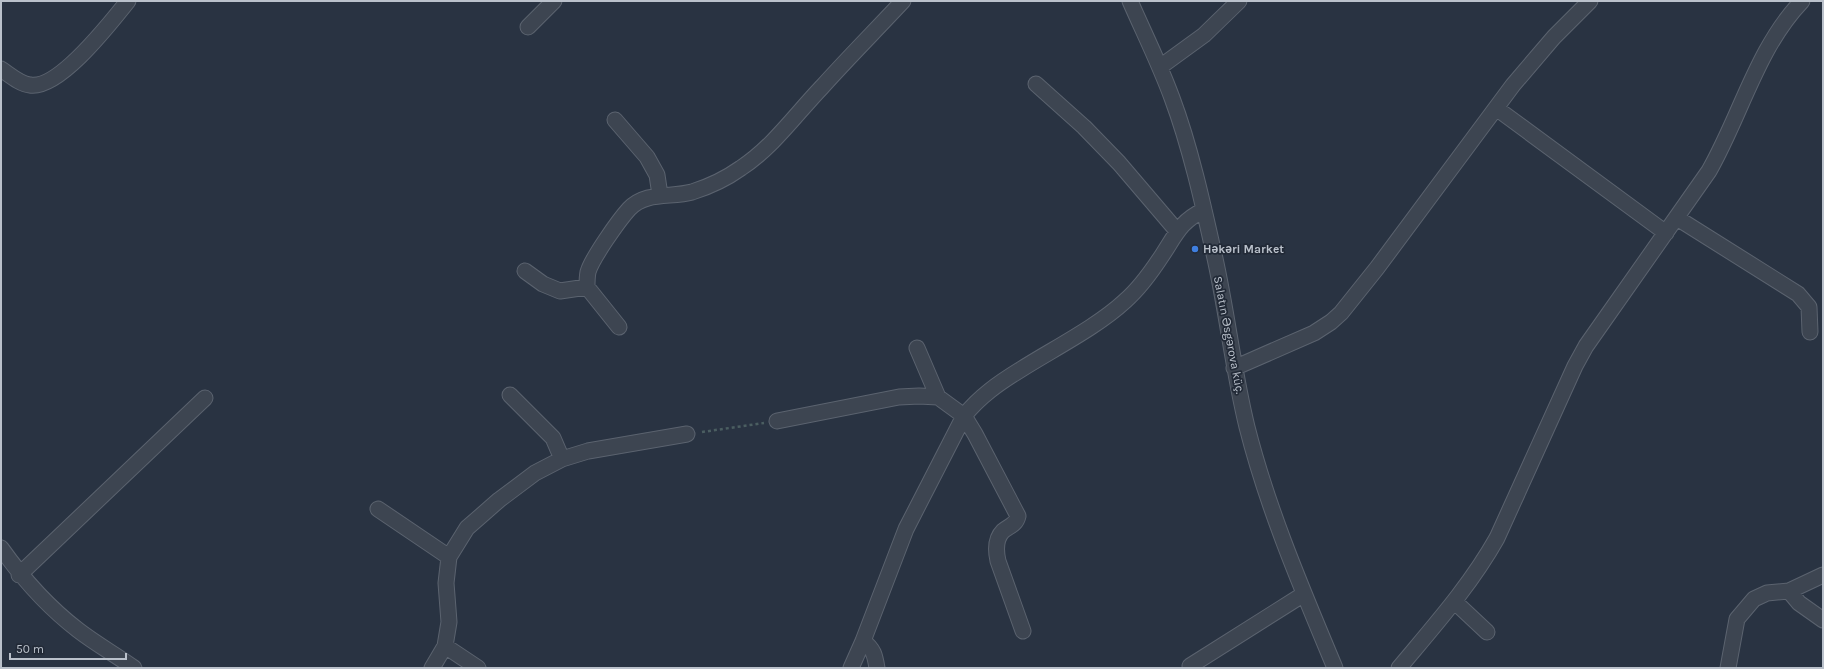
<svg xmlns="http://www.w3.org/2000/svg" width="1824" height="669" viewBox="0 0 1824 669" font-family="Karla,sans-serif">
	<style>
		.lines { fill: none; stroke-linecap: round; stroke-linejoin: round }
		.minor-casing { stroke: #5b636f; stroke-width: 17 }
		.path { stroke: #4b5e61; stroke-width: 2.5; stroke-dasharray: 3 3; stroke-linecap: butt }
		.minor { stroke: #3d4551; stroke-width: 15 }
		.shop-dot { fill: #3f7fe0; stroke: #222a37; stroke-width: 1.5 }
		.labels { text-anchor: middle; stroke-width: 3.5; stroke-linejoin: round; paint-order: stroke }
		.poi-label { font-size: 12px; font-weight: bold; fill: #bac1cb; stroke: #222a37; text-anchor: start }
		.street-label { font-size: 12px; fill: #bac1cb; stroke: #222a37 }
	</style>
	<rect width="100%" height="100%" fill="#293342"/>
	<g class="lines">
		<g class="minor-casing">
			<path id="minor" d="M1130,1C1144,33 1160,65 1172,98C1190,146 1203,204 1214,254C1227,311 1233,370 1247,427C1268,510 1302,589 1335,668
				M528,27L554,1
				M1160,67L1204,35L1239,1
				M1,69C10,75 20,84 30,85C59,90 111,22 128,1
				M1036,84L1084,127L1119,163L1177,231
				M1496,108L1666,233
				M615,120L647,157L657,175L660,195
				M1677,218L1798,294L1809,307L1810,332
				M525,271L543,284L560,291L587,287
				M619,327L587,287C587,282 587,277 588,272C592,258 619,220 629,209C646,191 671,198 692,192C708,187 727,178 741,168C773,147 796,114 822,87C848,58 876,30 903,1
				M917,348L938,397
				M1234,368L1314,333L1331,322L1341,313L1377,268L1513,85L1554,37L1590,1
				M510,395L553,438L562,459
				M777,421L899,397L919,396L938,397L964,416L975,434L1018,516C1016,525 1009,526 1003,531C995,539 996,552 998,561L1023,631
				M378,509L449,557
				M1,548C23,579 48,607 78,630C96,644 116,655 134,668
				M19,575L205,398
				M1789,591L1799,603L1823,620
				M1455,602L1487,632
				M863,641C874,649 875,656 877,668
				M445,646L478,668
				M1190,666L1304,594
				M432,668L445,646L449,622L446,583L449,557L467,528L499,500L535,473L562,459L588,451L687,434
				M851,668L863,641L906,529L964,416C980,396 999,383 1020,370C1053,349 1097,327 1125,301C1140,288 1152,271 1163,254C1176,234 1181,221 1204,210
				M1399,668C1434,626 1470,586 1497,538L1575,366L1586,346L1709,171C1741,115 1757,48 1802,1
				M1728,668L1737,619L1754,599L1767,593L1789,591L1823,575"/>
		</g>
		<path class="path" d="M702,432L764,423"/>
		<use href="#minor" class="minor"/>
	</g>
	<circle class="shop-dot" cx="1195" cy="249" r="4"/>
	<g class="labels">
		<g class="poi-label">
			<text x="1203" y="253">Həkəri Market</text>
		</g>
		<g class="street-label">
			<text transform="translate(1229 335) rotate(79)" y="4">Salatın Əsgərova küç.</text>
		</g>
	</g>
	<rect width="1824" height="669" fill="none" stroke="#bac1cb" stroke-width="4"/>
	<path d="M10 653v6h116v-6" fill="none" stroke="#bac1cb" stroke-width="2"/>
	<text x="16" y="653" font-size="12" fill="#bac1cb" stroke="#222a37" stroke-width="3" paint-order="stroke">50 m</text>
</svg>
